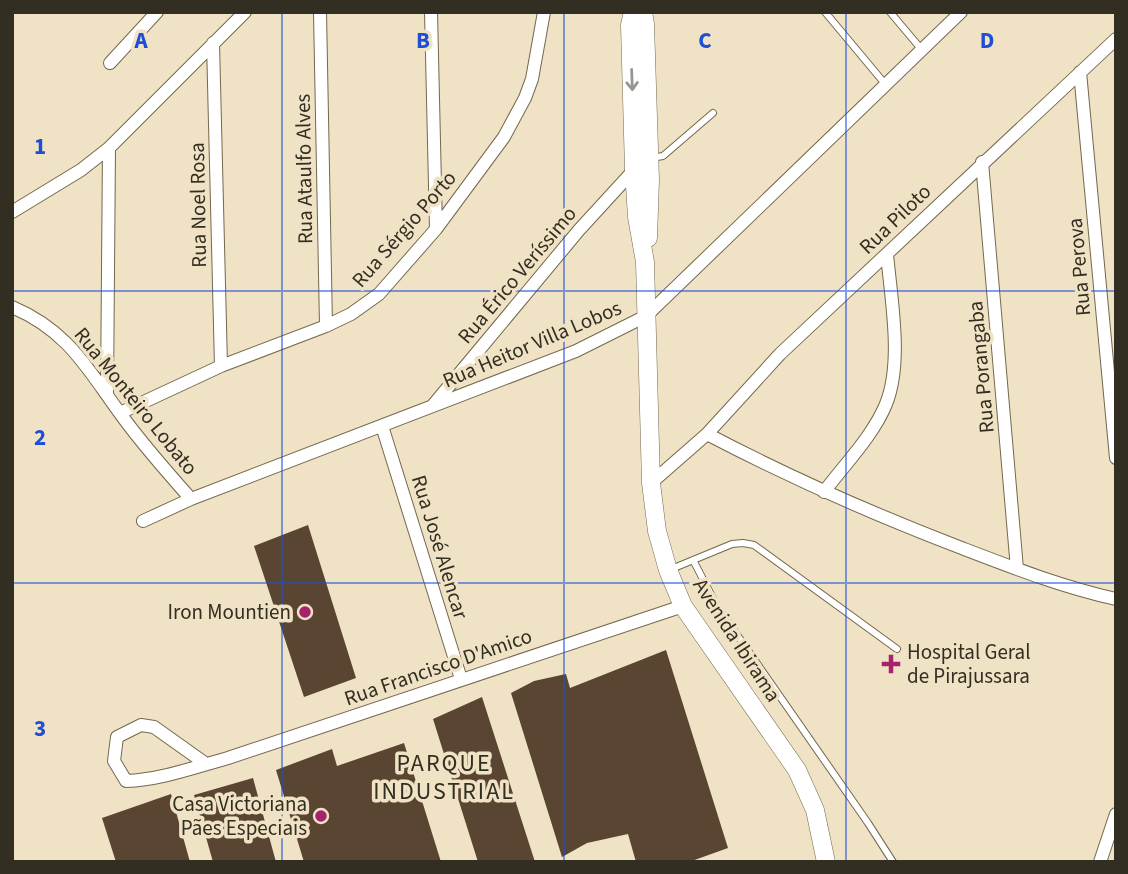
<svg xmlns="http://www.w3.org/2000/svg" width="1128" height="874" viewBox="0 0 1128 874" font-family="'Source Sans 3',sans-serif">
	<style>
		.building { fill: #594531 }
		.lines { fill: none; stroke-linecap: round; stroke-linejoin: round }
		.lane-casing { stroke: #74684d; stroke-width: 8 }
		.street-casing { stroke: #74684d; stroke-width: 14 }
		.secondary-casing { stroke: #74684d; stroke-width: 19 }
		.lane { stroke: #fff; stroke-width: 6 }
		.street { stroke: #fff; stroke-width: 12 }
		.secondary { stroke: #fff; stroke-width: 18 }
		.oneway { stroke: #999690 }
		.grid { fill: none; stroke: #1d4ed8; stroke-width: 2; stroke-opacity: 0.55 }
		.poi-dot { fill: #a7226d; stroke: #f0e2c5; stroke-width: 2.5 }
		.labels { text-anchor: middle; stroke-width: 7; stroke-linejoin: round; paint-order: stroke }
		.street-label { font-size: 21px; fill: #332e22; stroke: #f0e2c5 }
		.poi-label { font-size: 21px; fill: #332e22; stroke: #f0e2c5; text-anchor: end }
		.quarter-label { font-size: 24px; letter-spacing: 2px; fill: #332e22; stroke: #f0e2c5 }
		.grid-label { font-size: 23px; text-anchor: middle; font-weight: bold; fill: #1d4ed8; stroke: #f0e2c5; stroke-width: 7; stroke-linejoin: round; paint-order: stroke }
	</style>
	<rect width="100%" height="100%" fill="#f0e2c5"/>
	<path class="building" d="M308,525L356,678L304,697L254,546Z
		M666,650L728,848L689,862H636L628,834L587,843L562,857L511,693L534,681L566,674L570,688Z
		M482,697L535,862H478L433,719Z
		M404,743L441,862H304L276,770L332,749L337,766Z
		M253,778L276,862H213L194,795Z
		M171,794L190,862H116L102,818Z"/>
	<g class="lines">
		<g class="lane-casing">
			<path id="lane" d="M825,12L886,85
				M890,12L922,50
				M651,158L663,156L713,113
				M693,560L717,606L868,823L893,862
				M669,570L732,544L743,543L754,545L897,649"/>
		</g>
		<g class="street-casing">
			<path id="street" d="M320,12L326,326
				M431,12L436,229
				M213,43L221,366
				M110,63L157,12
				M1080,72L1116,458
				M982,162L1017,569
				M12,212L81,170L109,148L245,12
				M12,307C69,331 88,370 122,416C143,445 167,472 191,499
				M107,393L109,148
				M434,404L579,230L634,170
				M120,413L221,366L326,326L351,314L379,294L436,229L504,137L525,98L532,79L544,12
				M382,426L461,679
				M707,434C789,477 873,514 959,547C1011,567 1062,587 1116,599
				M651,483L707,434L780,354L1116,39
				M824,492C844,465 873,436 886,404C903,362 891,299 887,254
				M143,521L191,499L576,351L646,316L961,12
				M206,764L154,727L141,725L117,737L114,761L126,781C160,780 195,767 228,758L683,606
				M1100,862L1116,814"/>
		</g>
		<g class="secondary-casing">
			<path id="secondary" d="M633,12L630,25L634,170L637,217L645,262L651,483L657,531L668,570L683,606L797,770L815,810L826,862
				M643,12L645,24L650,180L648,238"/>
		</g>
		<use href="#lane" class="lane"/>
		<use href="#street" class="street"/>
		<use href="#secondary" class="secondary"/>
	</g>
	<defs><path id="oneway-shaft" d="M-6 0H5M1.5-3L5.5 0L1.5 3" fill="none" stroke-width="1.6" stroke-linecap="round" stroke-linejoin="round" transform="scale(1.75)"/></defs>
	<use class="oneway" href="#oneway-shaft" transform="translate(632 80) rotate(88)"/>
	<path class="grid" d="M282,12V862M564,12V862M846,12V862M12,291H1116M12,583H1116"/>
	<g class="poi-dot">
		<circle cx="305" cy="612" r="7"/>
		<path d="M887.5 653.5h7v7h7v7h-7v7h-7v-7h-7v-7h7z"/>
		<circle cx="321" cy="816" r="7"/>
	</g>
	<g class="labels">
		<g class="street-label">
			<text transform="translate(304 169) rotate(-91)" y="7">Rua Ataulfo Alves</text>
			<text transform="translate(198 205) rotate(-91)" y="7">Rua Noel Rosa</text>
			<text transform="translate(895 219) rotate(-44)" y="7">Rua Piloto</text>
			<text transform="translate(404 229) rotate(-49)" y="7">Rua Sérgio Porto</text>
			<text transform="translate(1079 267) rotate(-95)" y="7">Rua Perova</text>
			<text transform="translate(517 275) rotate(-50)" y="7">Rua Érico Veríssimo</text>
			<text transform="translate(532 344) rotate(-23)" y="7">Rua Heitor Villa Lobos</text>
			<text transform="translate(981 367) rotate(-95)" y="7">Rua Porangaba</text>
			<text transform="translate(136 401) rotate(51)" y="7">Rua Monteiro Lobato</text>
			<text transform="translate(440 547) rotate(73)" y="7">Rua José Alencar</text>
			<text transform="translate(737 640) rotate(57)" y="7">Avenida Ibirama</text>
			<text transform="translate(438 667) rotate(-19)" y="7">Rua Francisco D'Amico</text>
		</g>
		<g class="poi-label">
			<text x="291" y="619">Iron Mountien</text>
			<text x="907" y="659" text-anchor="start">Hospital Geral<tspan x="907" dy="24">de Pirajussara</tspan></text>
			<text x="307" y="811">Casa Victoriana<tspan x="307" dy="24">Pães Especiais</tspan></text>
		</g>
		<g class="quarter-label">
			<text x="444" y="771">PARQUE<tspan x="444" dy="28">INDUSTRIAL</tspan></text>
		</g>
	</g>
	<g class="grid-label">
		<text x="141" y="48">A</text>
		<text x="423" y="48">B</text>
		<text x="705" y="48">C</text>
		<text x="987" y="48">D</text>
		<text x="40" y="154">1</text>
		<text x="40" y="445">2</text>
		<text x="40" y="736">3</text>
	</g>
	<rect width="1128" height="874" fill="none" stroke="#332e22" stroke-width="28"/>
</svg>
